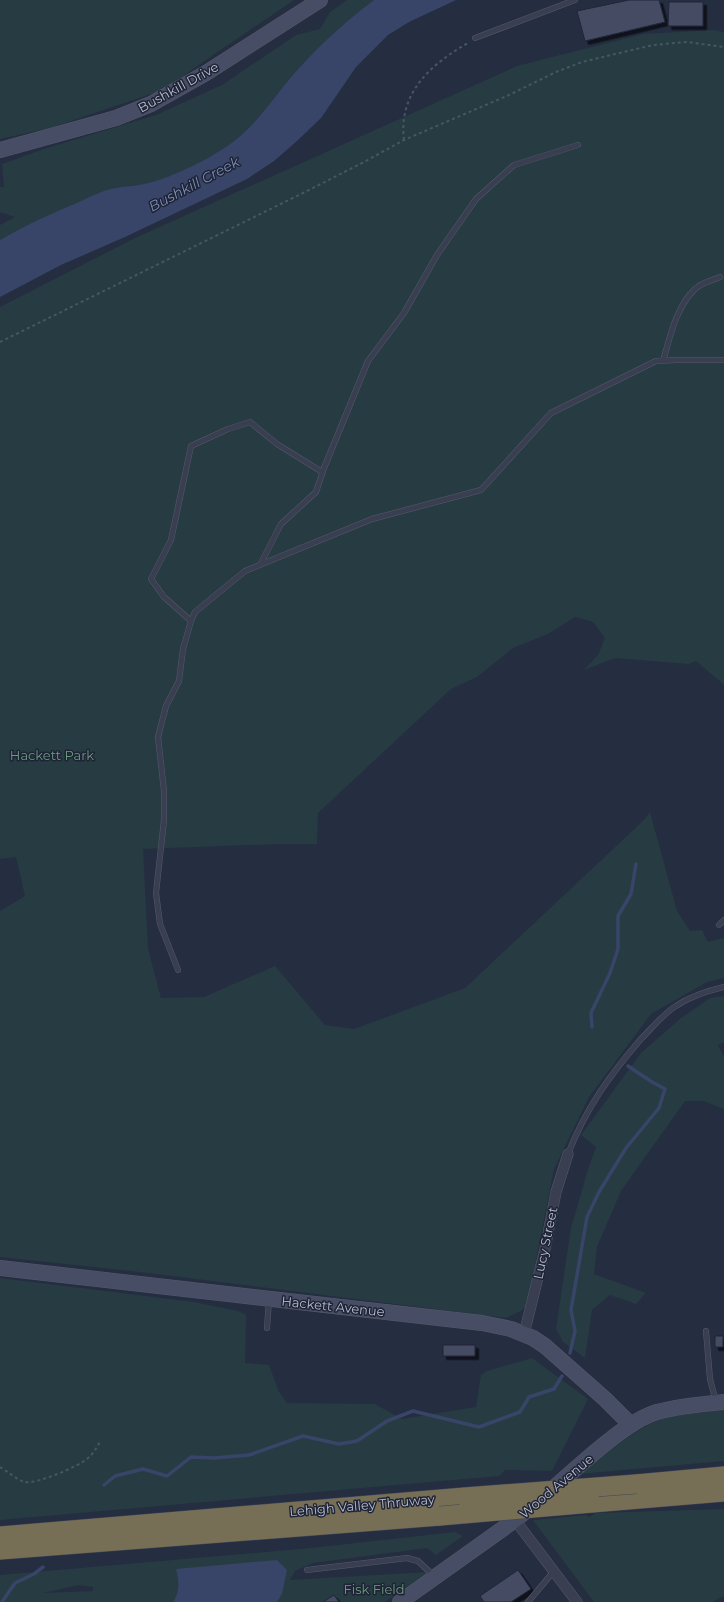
<svg xmlns="http://www.w3.org/2000/svg" width="724" height="1602" viewBox="0 0 724 1602" font-family="Montserrat,sans-serif">
	<style>
		.green { fill: #273b42; fill-rule: evenodd }
		.water { fill: #384568 }
		.lines { fill: none; stroke-linecap: round; stroke-linejoin: round }
		.stream { stroke: #384568; stroke-width: 3.5 }
		.building { fill: #444c63; stroke: #202638; filter: url(#shadow) }
		.service-casing { stroke: #545a6b; stroke-width: 6 }
		.minor-casing { stroke: #545a6b; stroke-width: 11 }
		.secondary-casing { stroke: #545a6b; stroke-width: 16 }
		.motorway-casing { stroke: #414758; stroke-width: 20 }
		.path { stroke: #45585f; stroke-width: 2; stroke-dasharray: 3 3; stroke-linecap: butt }
		.service { stroke: #393f50; stroke-width: 5 }
		.minor { stroke: #393f50; stroke-width: 10 }
		.secondary { stroke: #474d64; stroke-width: 15 }
		.motorway { stroke: #776e56; stroke-width: 19 }
		.motorway-bridge-casing { stroke: #414758; stroke-width: 20; stroke-linecap: butt }
		.motorway-bridge { stroke: #776e56; stroke-width: 19 }
		.labels { text-anchor: middle; stroke-width: 3; stroke-linejoin: round; paint-order: stroke }
		.street-label { font-size: 13px; fill: #b5bbcb; stroke: #1e2436 }
		.park-label { font-size: 13px; fill: #6c9c7e; stroke: #1e2436 }
		.water-label { font-size: 14px; font-style: italic; fill: #7c8cb3; stroke: #1e2436 }
	</style>
	<defs>
		<filter id="shadow"><feDropShadow dx="3.5" dy="3.5" stdDeviation="0" flood-color="#0009"/></filter>
	</defs>
	<rect width="100%" height="100%" fill="#252d41"/>
	<path class="green" d="M0,0H294L216,53L163,90L50,128L0,139Z
		M347,0H374C347,20 323,42 300,67C274,95 255,130 221,150C203,162 173,176 152,182C139,186 124,186 110,189C99,192 88,198 77,203C50,214 25,226 0,240V225L15,217L0,212V187H4L2,164L47,148L156,115L222,85L296,35L320,29L330,12Z
		M714,30L724,32V685L696,661L689,664L615,658L584,670L598,655L605,638L593,622L575,617L548,634L513,648L477,677L451,689L318,813L317,844H279L143,849L148,949L161,998L204,997L275,966L325,1025L354,1029L465,988L644,820L650,812L677,911L690,931L702,930L708,942L724,938V978L707,982L651,1014L589,1097L554,1169L527,1305L521,1311L506,1318L140,1272L0,1257V911L25,896L16,857L0,859V307L135,238L517,66L643,34Z
		M724,996V1042L718,1045L724,1057V1109L703,1101H685L621,1191L597,1247L594,1274L646,1293L636,1304L610,1295L592,1310L585,1358L563,1342L556,1329L571,1228L589,1166L596,1147L581,1135L641,1053L681,1018L710,998Z
		M0,1278L194,1302L238,1311L246,1315L245,1363L269,1365L279,1392L287,1403L375,1404L402,1419L476,1407L481,1375L487,1371L532,1358L588,1399L552,1471L505,1470L499,1476L0,1520Z
		M724,1408V1461L579,1474C610,1450 641,1422 681,1413C695,1409 710,1410 724,1408Z
		M724,1509V1596L712,1602H594L533,1520L586,1515L590,1517L595,1513Z
		M455,1532L463,1536L436,1555L427,1548L313,1563L295,1571L290,1580L428,1572L385,1602H0V1575L311,1548ZM78,1585L93,1587V1591L44,1593Z"/>
	<path class="water" d="M374,0H456L409,22L388,35L356,67L321,118L297,141L274,161L247,179L125,237L61,265L0,297V240C26,225 52,213 79,202C89,197 100,192 110,189C124,186 139,186 152,182C173,176 203,162 221,150C255,130 274,95 300,67C323,42 347,20 374,0Z
		M277,1560L287,1570L282,1594L277,1602H173C180,1593 179,1580 176,1569Z"/>
	<g class="lines">
		<path class="stream" d="M592,1027L591,1013L610,973L618,949V916L631,894L636,864
			M570,1353L575,1331L571,1310L587,1217L599,1192L626,1148L659,1108L665,1089L652,1082L628,1066
			M104,1485L115,1476L143,1469L167,1476L191,1457L214,1458L249,1455L303,1436L339,1444L357,1441L387,1421L413,1411L479,1427L520,1412L529,1397L554,1389L562,1376
			M2,1602L15,1583L34,1574L43,1567"/>
	</g>
	<path class="building" d="M629,0H659L665,22L585,41L577,11Z
		M669,2H703V26H668Z
		M715,1336H723V1347H715Z
		M443,1345H475V1356H443Z
		M518,1570L531,1589L511,1602H484L480,1596Z
		M334,1595L339,1602H323Z"/>
	<g class="lines">
		<g class="service-casing">
			<path id="service" d="M475,38L575,0
				M663,361C670,337 676,307 695,289C701,283 713,280 720,277
				M260,565L281,524L316,492L324,468L368,361L404,313L437,255L476,199L514,165L578,145
				M191,621L164,597L151,579L171,540L191,446L228,429L250,422L277,444L322,472
				M719,925L724,920
				M178,970L160,924L156,893L164,820V791L158,737L166,706L179,681L183,649L191,621L195,612L245,571L372,519L481,490L551,413L656,361L676,360H724
				M568,1154C586,1108 609,1076 641,1039C652,1028 663,1014 676,1006C691,996 707,991 724,987
				M267,1328L269,1300
				M706,1331L710,1379L716,1402
				M307,1570L407,1558L418,1561L435,1577
				M528,1602L554,1571"/>
		</g>
		<g class="minor-casing">
			<path id="minor" d="M524,1334L545,1249L556,1192L568,1154
				M515,1520L577,1602"/>
		</g>
		<g class="secondary-casing">
			<path id="secondary" d="M0,150L116,118L151,104L206,73L320,0
				M0,1268L482,1323L511,1329L533,1338L545,1346L605,1399L631,1425
				M549,1492C576,1469 624,1422 657,1412C679,1406 702,1404 724,1402
				M400,1602L515,1520L532,1506"/>
		</g>
		<g class="motorway-casing">
			<path id="motorway" d="M636,1484L724,1476
				M592,1503L724,1492
				M0,1536L465,1497
				M0,1550L440,1516"/>
		</g>
		<path class="path" d="M404,140C398,93 431,64 468,43
			M0,342L303,193L364,162L404,140L509,95L556,72L582,62L653,45L687,42L724,47
			M0,1467C7,1471 16,1479 24,1482C35,1485 80,1466 88,1458C94,1453 97,1447 101,1440"/>
		<use href="#service" class="service"/>
		<use href="#minor" class="minor"/>
		<use href="#secondary" class="secondary"/>
		<use href="#motorway" class="motorway"/>
		<g class="motorway-bridge-casing">
			<path id="motorway-bridge" d="M465,1497L636,1484
				M440,1516L592,1503"/>
		</g>
		<use href="#motorway-bridge" class="motorway-bridge"/>
	</g>
	<g class="labels">
		<g class="street-label">
			<text transform="translate(178 87) rotate(-29)" y="5">Bushkill Drive</text>
			<text transform="translate(545 1243) rotate(-78)" y="5">Lucy Street</text>
			<text transform="translate(333 1306) rotate(6)" y="5">Hackett Avenue</text>
			<text transform="translate(556 1486) rotate(-40)" y="5">Wood Avenue</text>
			<text transform="translate(362 1505) rotate(-5)" y="5">Lehigh Valley Thruway</text>
		</g>
		<g class="park-label">
			<text x="52" y="760">Hackett Park</text>
			<text x="374" y="1594">Fisk Field</text>
		</g>
		<g class="water-label">
			<text transform="translate(194 184) rotate(-28)" y="5">Bushkill Creek</text>
		</g>
	</g>
</svg>
